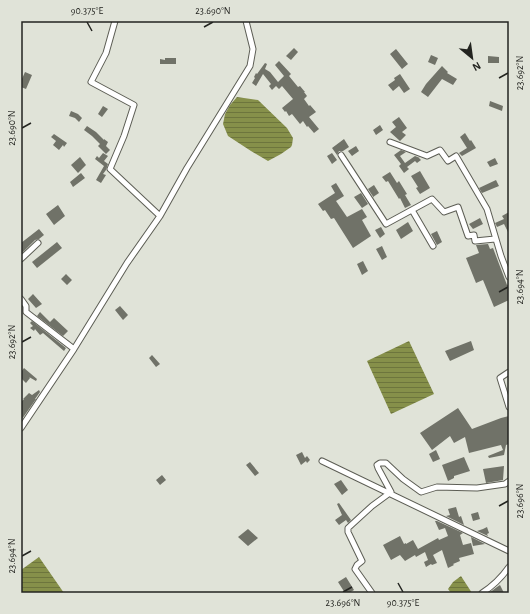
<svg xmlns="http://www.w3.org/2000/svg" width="530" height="614" viewBox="0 0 530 614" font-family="'Alegreya Sans',sans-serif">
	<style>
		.water { fill: url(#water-rules) }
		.building { fill: #707268 }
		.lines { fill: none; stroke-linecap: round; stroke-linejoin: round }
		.minor-casing { stroke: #5c5d54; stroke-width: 7 }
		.minor { stroke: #fff; stroke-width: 5 }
		.ticks { fill: none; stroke: #232420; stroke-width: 1.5 }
		.neatline { fill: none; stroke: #232420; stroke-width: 1.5 }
		.ticks-label { font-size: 10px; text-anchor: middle; fill: #232420 }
	</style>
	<defs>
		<pattern id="water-rules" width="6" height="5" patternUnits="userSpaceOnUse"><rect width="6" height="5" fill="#86904a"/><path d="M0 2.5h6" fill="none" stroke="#6d753d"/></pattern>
	</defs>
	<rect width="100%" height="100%" fill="#e0e3d8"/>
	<path class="water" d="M237,97L258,100L287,128L293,138L292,145L291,147L281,154L268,161L251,151L228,136L223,124L225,114L230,105Z
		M409,341L434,394L391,414L367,361Z
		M39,557L64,593H21V570Z
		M461,576L472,593H451L448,589L453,582Z"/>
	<path class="building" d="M294,48L298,52L291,60L286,56Z
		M396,49L408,64L402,69L390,54Z
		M431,55L438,58L435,65L428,62Z
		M488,56L499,57V63H488Z
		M165,58H176V64H160V59L165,60Z
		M279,61L291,74L289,76L298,87L300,86L305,92H304L307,96L304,99L309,106L310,105L316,112L309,117L319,129L314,133L308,126L307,127L303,121L300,124L292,114L289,116L286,111L285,112L282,108L293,99L282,86L279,89L276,86L272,90L269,86L271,84L263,74L256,86L252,83L255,78L254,77L256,73L257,74L265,63L267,64L265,69L270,72L278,82L284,76L275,65Z
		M442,66L448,72L447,73L457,79L453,85L442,79L428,97L421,92L426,84Z
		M25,72L32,75L26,89L21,87V81Z
		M400,74L410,89L404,93L399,86L393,91L388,85L395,80L394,78Z
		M490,101L503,106L502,111L489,106Z
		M103,106L108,109L102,117L98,114Z
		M71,111L78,114L82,118L79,122L75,118L69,116Z
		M399,117L407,128L402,132L406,135L400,141L390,132L396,127L392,122Z
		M380,125L383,130L376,135L373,130Z
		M87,126L96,132L104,140V139L108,142L106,146L110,150L106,154L98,146L100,144L92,136L84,130Z
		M465,133L470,141L471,140L476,148L462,156L459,153L467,148L460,137Z
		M54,134L67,143L64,147L63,145L59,150L53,145L56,141L51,137Z
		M344,139L349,147L343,151H339L337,155L332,148Z
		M356,146L359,151L352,156L348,151Z
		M401,150L406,152L400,156L405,163L415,156L420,158H419L421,160L417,163L415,161L407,167L409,169L404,173L399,166L401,164L394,155Z
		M103,153L108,156L104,161L108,164L106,170L103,174L106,175L101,183L96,180L104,166L95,159L97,156L99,158Z
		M332,153L337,160L332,164L327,156Z
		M80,157L86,165L78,173L71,165Z
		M495,158L498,164L490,167L487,162Z
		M420,171L430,188L420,194L416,188L418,187L411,176Z
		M390,172L397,183L399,181L407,194L405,195L411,205L405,208L400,198L399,199L388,181L386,182L382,177Z
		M81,173L85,178L73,187L70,182Z
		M496,180L499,186L482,193L479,188Z
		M336,183L344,196L336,201L347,217L362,209L367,217L362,220L371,236L353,248L334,218L331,219L325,210L323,211L318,204L335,193L331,186Z
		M374,185L379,193L373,197L374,198L368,189Z
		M361,193L368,204L362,208L354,197Z
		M58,205L65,216L54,225L46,214Z
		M509,212V234L504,224L497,227L495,223L504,219L502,216Z
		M480,218L483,224L473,229L469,224Z
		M408,222L413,231L401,239L396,230Z
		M381,227L385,234L380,238L375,230Z
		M39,229L44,235L39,239L35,240L21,254V243Z
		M437,231L442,242L437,245L431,234Z
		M57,242L62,248L37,268L32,262Z
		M488,244L490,249L493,248L507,285L509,284V300L494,307L483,280L476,283L466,258L479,253L476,245Z
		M382,246L387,257L382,260L376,249Z
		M363,261L368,271L362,275L357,264Z
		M66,274L72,280L67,285L61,279Z
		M33,294L42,304L36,308L28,299Z
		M120,306L128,315L123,320L115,310Z
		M40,312L50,322L54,318L68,331L63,336L37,316Z
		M32,321L66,348L64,351L43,333L40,335L35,329L34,331L30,328L33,326L30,323Z
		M471,341L474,350L450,361L445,351Z
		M152,355L160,364L156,367L149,358Z
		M24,368L37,379L36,381L29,377L30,378L26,383L21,378V372Z
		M39,390L40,392L35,399H36L22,419H21V402L24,399H23L29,393L32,395Z
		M458,408L472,429L501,418L509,416V444L506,445L504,455L489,458L488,456L503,450L501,445L469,453L465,437L454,443L450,436L432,450L420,433Z
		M436,450L440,459L433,462L429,454Z
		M302,452L305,458L307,456L310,460L307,463L306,461L301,465L296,455Z
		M464,457L470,471L454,476V478L448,481L442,465Z
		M250,462L259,473L255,476L246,465Z
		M504,466L503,480L486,483L483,469Z
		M162,475L166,480L160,485L156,480Z
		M341,480L348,490L342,495L334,484Z
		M339,503L351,520L348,523L346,520L339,525L335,520L342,515L337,504Z
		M456,507L459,517L461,516L464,525L446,516L450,515L448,509Z
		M478,512L480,519L473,521L471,514Z
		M435,521H437L463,533L460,535L463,545L471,543L474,554L459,558L460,561L453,564L454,565L448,568L442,550L433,555L437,563L432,565L431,564L426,567L424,562L428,560L425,552L416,557L415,555L405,561L400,555L391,560L383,545L400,536L404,544L406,543V544L413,540L418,549L438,538L439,540L448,536L445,528L439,530Z
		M487,527L489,533L487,534L488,536L477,531L483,529Z
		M248,529L258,538L248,546L238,537Z
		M471,537L485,544L473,546Z
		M346,577L354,590L349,593H345L338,582Z
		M500,585L504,593H489L497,587Z"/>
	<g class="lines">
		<g class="minor-casing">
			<path id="minor" d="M115,21L106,53L91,82L134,105L124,136L110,169L160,216
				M390,142L427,156L440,150L448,161L456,156L487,209L501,256L509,277
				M341,155L386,224L432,199L444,212L458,207L468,236L474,235L475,241L495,239
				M412,210L433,246
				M21,259L38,243
				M21,299L26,306V312L74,349
				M509,372L500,378L509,407
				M21,428L74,349L127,263L160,216L187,168L250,66L253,49L246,21
				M322,461L509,551
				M372,593L355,569L357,565L362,561L348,532V528L372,506L391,492L378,468L377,465L380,463H386L403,479L421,492L437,487L477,488L505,484L509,481
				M482,593C493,586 502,577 509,567"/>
		</g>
		<use href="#minor" class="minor"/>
	</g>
	<path class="ticks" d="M87,22L92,31M204,27L213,22M499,78L508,73M22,128L31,123M499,292L508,287M22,342L31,337M499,506L508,501M22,556L31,551M398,583L403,592M343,592L352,587"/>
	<rect width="530" height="614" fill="none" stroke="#e0e3d8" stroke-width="44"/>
	<g transform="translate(472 58) rotate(151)" stroke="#e0e3d8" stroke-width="3" paint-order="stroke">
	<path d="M0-3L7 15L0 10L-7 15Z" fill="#232420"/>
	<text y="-6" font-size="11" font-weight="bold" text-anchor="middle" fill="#232420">N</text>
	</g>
	<rect x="22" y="22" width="486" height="570" class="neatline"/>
	<g class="ticks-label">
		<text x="87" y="14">90.375°E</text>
		<text x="213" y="14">23.690°N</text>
		<text transform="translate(519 73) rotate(-90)" y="4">23.692°N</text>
		<text transform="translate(11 128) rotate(-90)" y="4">23.690°N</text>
		<text transform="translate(519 287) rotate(-90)" y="4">23.694°N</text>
		<text transform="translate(11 342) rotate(-90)" y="4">23.692°N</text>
		<text transform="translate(519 501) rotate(-90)" y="4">23.696°N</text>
		<text transform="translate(11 556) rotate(-90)" y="4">23.694°N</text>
		<text x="343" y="606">23.696°N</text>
		<text x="403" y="606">90.375°E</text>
	</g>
</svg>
